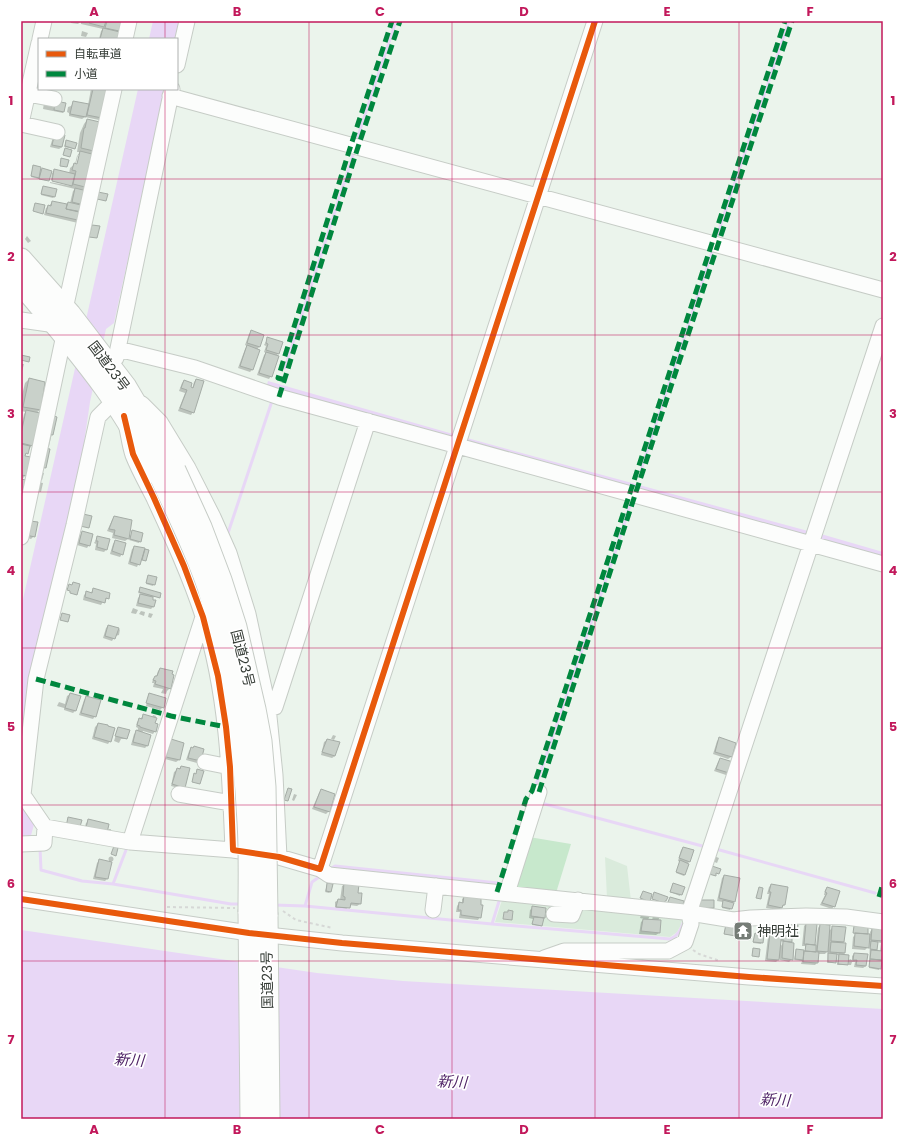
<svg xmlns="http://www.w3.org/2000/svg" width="904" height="1140" viewBox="0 0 904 1140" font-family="Poppins,'Noto Sans JP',sans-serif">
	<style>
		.built { fill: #daebdc }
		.green { fill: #c7e8cc }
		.water { fill: #e8d7f6 }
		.shadow { fill: #0003; fill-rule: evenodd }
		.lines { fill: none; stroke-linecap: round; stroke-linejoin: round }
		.stream { stroke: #e8d7f6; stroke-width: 3 }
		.building { fill: #c9d1ca; stroke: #a5aca6 }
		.minor-casing { stroke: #c6ccc6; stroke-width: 17 }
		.highway-casing { stroke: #c6ccc6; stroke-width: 23 }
		.path { stroke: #d6d8d6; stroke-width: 2; stroke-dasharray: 3 3; stroke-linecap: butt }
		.minor { stroke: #fcfdfc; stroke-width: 15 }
		.highway { stroke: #fcfdfc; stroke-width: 21 }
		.highway-bridge-casing { stroke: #c6ccc6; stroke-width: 23; stroke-linecap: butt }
		.highway-bridge { stroke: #fcfdfc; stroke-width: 21 }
		.quiet { stroke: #00873e; stroke-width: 5; stroke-dasharray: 10 5; stroke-linecap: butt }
		.cycleway-casing { stroke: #fff; stroke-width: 8 }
		.cycleway { stroke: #e8590c; stroke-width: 6 }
		.grid { fill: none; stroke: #c2185b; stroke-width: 1; stroke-opacity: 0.55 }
		.labels { text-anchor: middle; stroke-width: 3.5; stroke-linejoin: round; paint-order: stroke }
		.street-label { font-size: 14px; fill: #353c36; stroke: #fff }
		.poi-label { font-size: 14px; fill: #353c36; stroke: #fff; text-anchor: start }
		.water-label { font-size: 15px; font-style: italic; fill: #4e2266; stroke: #fff }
		.neatline { fill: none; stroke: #c2185b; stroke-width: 1.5 }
		.grid-label { font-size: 13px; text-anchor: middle; font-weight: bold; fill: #c2185b }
	</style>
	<rect width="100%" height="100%" fill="#ebf4ec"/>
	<path class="built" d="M605,857L627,866L631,901L607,898Z
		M503,897L683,916L681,925L677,932L670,937L495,922Z"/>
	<path class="green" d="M529,837L571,844L556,893L515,889Z"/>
	<path class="water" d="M153,21H180L176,39H149Z
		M138,89H165L114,323L106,329L90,402L78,484L21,765V608Z
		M268,381L467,438L808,531L804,536L266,388Z
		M821,534L883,552V559L820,541Z
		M21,798L35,821L30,839L21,838Z
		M21,930L317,973L403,981L883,1009V1119H21Z"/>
	<path class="shadow" d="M71,21H126L118,39H99L101,31L103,29L81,24V21L78,24L71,23Z
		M82,31L88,33L86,37L81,36Z
		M91,89H108L101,118L99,120L85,117L82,119L69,116V113L67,112L68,107L71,106L74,102L88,105Z
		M44,103L55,104L63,112V113L43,109Z
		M87,120L99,132L78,223L44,215L46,208L49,206L52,202L67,205L68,203H70L73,191L75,189L50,183V182L70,186V184L51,180L52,173L55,171L69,174L70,168L75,164L77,156L80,152H77L80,133L84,124ZM78,155H80L77,169L75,168Z
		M53,137L62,147L59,149L50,147Z
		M66,141L75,148L74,149L64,147Z
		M33,167L39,173L42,170L48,181L31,177Z
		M42,188H43L55,190L54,197L53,198L41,195Z
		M27,236L31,241L28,243L25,239Z
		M251,331L263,336L259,347L257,350H259L252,370L250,372L238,368L245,349L247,346L245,345L249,334Z
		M268,338L278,354L276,356L271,376L269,379L257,375L264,355L266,353L264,352L266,346L264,345Z
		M21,364H24L21,375Z
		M29,379L44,383L40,410L36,413L32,445L24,457L26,475L21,480V498V428L24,414L26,412L21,411V399L25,383Z
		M196,380L193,412L191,415L178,411L185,393L179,391L182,383L184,381L189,388L192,389L194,382Z
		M56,417L49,446H44Z
		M39,472L44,473L42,480L37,479Z
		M36,482L43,483L41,492L34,491Z
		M114,517L128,539L125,541L112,538L113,533L107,531L112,520Z
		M30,522L34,536L31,539L25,537Z
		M132,531L142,534L139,543L129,540Z
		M82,532L89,545L87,548L77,545L80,535Z
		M98,537L106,550L104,552L95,550L96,544L94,543Z
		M115,541L122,554L120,557L110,554L113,544Z
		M135,547L142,553L146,550L145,560H140L137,567L128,564L132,549Z
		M148,576L156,578L153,586L146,584Z
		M140,588L159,597H153L152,600L155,601L153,607L151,609L136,606L138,598L142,594L138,593Z
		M93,589L108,598L104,600L101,605L83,600L84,595L87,592L91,593Z
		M133,608L138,610L136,614L131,613Z
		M141,611L145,612L144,616L139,614Z
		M149,613L153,614L151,618L148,617Z
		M108,626L117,631L120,629L119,635L115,636L112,641L103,638L106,628Z
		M160,669L170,688L167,691L166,694L161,693L163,689L153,687L154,683H152L153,679L156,677L158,671Z
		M70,694L76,710L73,713L64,710V708L57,706L59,702L65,704L67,696Z
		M149,694L163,707L160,710L146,706L149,695H148Z
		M86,697L95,716L93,719L79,715L84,700Z
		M153,715L156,716L154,724L155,731L153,734L143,731L142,733L150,735L147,746L145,748L131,745L134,734L137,732L138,728L136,727L137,722L143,716L152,718Z
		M98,724L110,741L108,744L92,739L95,727Z
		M118,728L126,739H121L119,743L114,741Z
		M333,735L336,736L334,740L331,739Z
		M720,738L735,744L731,757L728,759L713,754L717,741Z
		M327,740L335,756L332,758L321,755L324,742Z
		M169,743L179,760L176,762L165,759Z
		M191,748L200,761L197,763L186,760L189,751Z
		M720,759L728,773L726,775L714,771L718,762Z
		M181,767L182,789L171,786L174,772Z
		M321,790L329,811L326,814L312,809L319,793Z
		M294,794L297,795L294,801L292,800Z
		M89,821L106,831L109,829H111L110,832L84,830L86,823Z
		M683,848L690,861L687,864L684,876L676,873L680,862L678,861L681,850Z
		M714,856L719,858L717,863L712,861Z
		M108.5 859a2.5 2.5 0 1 1 5 0a2.5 2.5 0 1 1-5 0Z
		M99,861L107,879L105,881L93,879L97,863Z
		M724,876L734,901L730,910L722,908L723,902L717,901L722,878Z
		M327,884L330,892L329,893L325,892Z
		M345,884L357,894L360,904L357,906L349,905L346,910L335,909V902L338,900H340L342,886Z
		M673,884L683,887L680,896L670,892Z
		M771,885L784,905L779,910L766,908L769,894H767L769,887Z
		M827,888L834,906L832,909L820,905L825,895H824L825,890Z
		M465,896L480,917L478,920L459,918L460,912H456L457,906L459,903L462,904V899Z
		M533,907L545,909L541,926L532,925L533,919L529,918L530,910Z
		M641,915H650L648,920L652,921L653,915L660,916L658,921L659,933L656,935L639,934L641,922L644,919L640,918Z
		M773,924L781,926L784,924L796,936L794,939H791L789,943L792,959L789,962L780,960V958L776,962L765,961L768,937L776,930H772ZM780,941L784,942L780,947Z
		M806,924L816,946L818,928L820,925L829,931L833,927L845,928L843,944H845V953L842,955L847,962L850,959L852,960V956L854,954L866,966L863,968L854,967L855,962H852L851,965H848L849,963L846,965H837L838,955H836L834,963H827L828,950L825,954H818L817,963L815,965L801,964L802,961L794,960L796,950H802V955L805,952V946H802L804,926Z
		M726,925L736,932L739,929L746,933H740L739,937L736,936L737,933L734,936L724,934Z
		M854,927L870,935V932L872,929L883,930V950L879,970L869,968L870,940H869L868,947L865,950L852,949L853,937L856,934L853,933ZM877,942L881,943L880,951H876Z
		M755,934L763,936L761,944L753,943Z"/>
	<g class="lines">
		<path class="stream" d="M357,139L396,21
			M717,236L789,21
			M285,368L354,152
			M641,470L713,249
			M227,536L272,401
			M535,788L617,547L631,502
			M541,803L706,847
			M40,848L41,870L82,881L113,884L231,904H242
			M716,849L875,893
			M330,869L335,866L498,883
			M113,884L126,850
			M274,905L305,906L492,924L500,898
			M305,906L312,882L322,875
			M492,924L670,939C679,935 681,929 684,921"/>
	</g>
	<path class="building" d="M90,21H106L104,27L89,23Z
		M107,21H127L124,32L105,28Z
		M103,28L120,32L119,39H100Z
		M93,89H109L102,118L87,115Z
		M55,101L66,103L64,112L54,110Z
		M73,101L89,104L86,117L70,114Z
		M87,119L104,123L98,152L81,148L84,128H85Z
		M55,133L65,135L62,147L52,145Z
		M66,140L77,143L75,149L65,146Z
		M65,148L72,150L70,157L63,155Z
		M80,151L96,155L89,188L73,184L76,171L72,170L74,163L77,164Z
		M61,158L69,160L67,167L60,166Z
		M33,165L41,167L39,178L31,176Z
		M42,168L52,171L49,181L39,179Z
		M54,169L75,174L72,186L52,181Z
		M43,186L57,189L55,197L41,194Z
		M75,188L87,191L84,205L72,202Z
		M98,192L108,194L106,201L97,199Z
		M52,201L67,204L66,209L83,213L82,221L46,213L48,205L51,206Z
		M68,202L85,206L83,212L66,209Z
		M35,203L45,205L43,214L33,211Z
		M92,225L100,226L97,238L89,237Z
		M251,330L264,335L260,347L247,343Z
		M267,337L283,342L279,354L266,350L268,344L266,343Z
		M247,345L260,350L253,370L240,366Z
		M266,352L279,356L272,377L259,373Z
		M21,355L30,357L29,362L21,360Z
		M29,378L45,382L41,410L23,407Z
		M196,379L204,381L194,413L180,408L187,390L181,388L184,380L192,383L191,387L193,388Z
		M26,410L40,413L33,446L21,443V434Z
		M51,415L57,417L53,435L47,434Z
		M21,444L30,446L28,454L26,453L25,456L31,457L27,476L21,475Z
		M44,448L50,449L46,468L39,467Z
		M21,479L26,480L21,503Z
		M83,514L92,516L89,528L80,526Z
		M114,516L132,520L129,539L114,535L115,530L109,529Z
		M30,521L38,522L35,537L26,535Z
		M132,530L143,533L141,542L130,539Z
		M82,531L93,534L90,546L79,543Z
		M97,536L110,539L107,550L97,547L98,541H96Z
		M115,540L126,543L123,555L112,551Z
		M134,546L145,548L140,565L130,562Z
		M145,549L149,550L146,561L142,560Z
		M148,575L157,577L155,585L146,583Z
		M73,582L80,584L77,595L70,593V591L67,590L69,584L72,585Z
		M140,587L161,593L160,598L139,592Z
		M93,588L110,593L109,599L106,598L105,603L85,597L86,591L92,593Z
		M140,594L153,597V600H156L154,607L138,603Z
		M62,613L70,615L68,622L60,620Z
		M108,625L119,628L115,639L105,636Z
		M160,668L173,671L172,674L174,675L171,689L155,684L156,681L153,680L155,676H157Z
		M70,693L81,696L76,711L65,708Z
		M149,693L166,698L164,708L146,703Z
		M86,696L101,700L96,717L81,713Z
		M143,714L157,718L155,723L158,724L156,732L140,727V726L137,725L139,718L142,719Z
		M98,723L108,725V726L115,728L111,742L94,737Z
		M118,727L130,730L127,739L115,736Z
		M136,730L151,735L148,746L133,742Z
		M719,737L736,743L732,757L715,752Z
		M171,739L184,743L180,760L166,757Z
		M327,739L340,742L335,756L322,752Z
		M194,746L204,749L201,761L188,758L191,747L193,748Z
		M720,758L733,762L729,773L716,769Z
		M181,766L190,768L185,788L172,784L177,768L180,769Z
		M197,769L204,771L200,784L192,782L194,773L196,774Z
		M288,788L292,789L288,801L284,800Z
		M321,789L335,794L330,812L314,807Z
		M68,817L82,820L79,830L66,827Z
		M88,819L109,824L107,833L86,828Z
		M114,846L118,848L116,856L111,854Z
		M683,847L694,850L690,862L679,858Z
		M99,859L112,862L108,879L95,877Z
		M680,860L689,864L685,875L676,872Z
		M712,866L721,869L719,874L716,873V876L709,874Z
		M724,875L740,878L735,902L719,898Z
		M344,882L359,884L358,893H362L361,904L351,903L350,908L336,907L338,899L345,900V897L343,896Z
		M327,883L333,884L331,892L326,891Z
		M673,883L685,887L682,895L670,892Z
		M771,884L788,887L785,905H783L782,908L768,905L771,892H769Z
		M759,887L763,888L761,899L756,898Z
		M827,887L840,891L835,907L822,903L827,893L825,892Z
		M643,891L652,894L650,902L640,898Z
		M654,892L668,897L666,901H665L664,903L652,899Z
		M464,895L481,897V905H483L481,918L461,915V910H458L459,902L463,903Z
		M670,897L684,901L682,907L668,902Z
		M699,900H714V908H699Z
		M723,900L734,903L732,909L722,907Z
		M532,906L546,908L545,918L531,916Z
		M508,910L513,911L512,920L503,919L504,912H508Z
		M534,917L544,918L542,926L532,924Z
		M643,919L661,920L660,933L641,931Z
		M773,922L783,923L782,930L773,929Z
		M783,923L798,925L797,937L782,935Z
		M806,923L817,924L815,945L804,944Z
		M726,924L738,926L736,936L724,934Z
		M820,924L830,925L828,952L817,951Z
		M832,926L846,927L844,942L831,941Z
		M854,926L868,927V934L853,933Z
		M738,927L747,930V934L742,933L741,936H737Z
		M872,928L883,929V941L871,940Z
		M775,931H782L779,960L767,959L770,933L774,934Z
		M755,933L764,935L763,943L753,942Z
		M855,933L870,934L869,948L854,946Z
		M783,936L792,937V942L783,941Z
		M783,941L794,943L793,960L782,958Z
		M871,941L878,942L877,950L870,949Z
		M831,942L846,943L845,953L830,952Z
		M806,944L816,945V952L805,951Z
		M753,948L760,949L759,957L752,956Z
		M796,949L804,950L803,960L795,959Z
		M871,950L883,951L882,960L870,959Z
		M804,951L819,952L818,963L803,962Z
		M828,953L837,954L836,963L828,962Z
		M854,953L868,954L866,966L856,965L857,960H853Z
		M839,954L849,955L848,965L838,964Z
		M870,959L882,960L881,969L869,967Z"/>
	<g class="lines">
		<g class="minor-casing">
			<path id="minor" d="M40,39L44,21
				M125,39L129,21
				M177,65L187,21
				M28,94L54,99
				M170,96L883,290
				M21,123L39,43
				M21,124L57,132
				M65,309L114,89
				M21,320L56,325
				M118,349L195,368L279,397L458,446L883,564
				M116,358L172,89
				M142,404L160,422L188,468L213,517L229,553L248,614L268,707L275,775L279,857
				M127,428C129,437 130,446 133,455C139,470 147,484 154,498C172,537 190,576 203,616C227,692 230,771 233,850L279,857L320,869L595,21
				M21,537L64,335
				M268,707H275L368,421
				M205,762L230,767
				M179,794L231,803
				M45,827L130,842L233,850
				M130,842L203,617
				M21,844L44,843L45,827L23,795L36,679L74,525L98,417L114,401
				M320,869L329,875L684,912L733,920L751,918L806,916L846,917L883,922
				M507,893L539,792
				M21,899L249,933L342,943L749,977L883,986
				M433,910L436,886
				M554,914L572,915L578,900
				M544,958L564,951H668L685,942L691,924L689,913L883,326"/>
		</g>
		<g class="highway-casing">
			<path id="highway" d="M21,259L70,314L126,387L175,470
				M21,284C50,318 79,352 105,388C126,417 143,448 161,478
				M249,912L251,1119
				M267,915L269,1119"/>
		</g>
		<path class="path" d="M167,907L235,908
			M283,911L296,920L333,928
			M693,950L699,954L720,961"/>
		<use href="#minor" class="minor"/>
		<use href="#highway" class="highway"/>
		<g class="highway-bridge-casing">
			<path id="highway-bridge" d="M175,470L201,527L221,580L236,627L255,709L261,741L265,787L267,915
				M161,478C178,514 195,549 208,587C232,663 244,742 248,822C250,852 249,882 249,912"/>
		</g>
		<use href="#highway-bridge" class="highway-bridge"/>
		<path class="quiet" d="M285,380L278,378L351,145L392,21
			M279,397L358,147L400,21
			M36,679L171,716L226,727
			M539,792L635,495L792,21
			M497,892L526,799L532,791L785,21
			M879,897L883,883"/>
		<g class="cycleway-casing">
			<path id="cycleway" d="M124,416L133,454L154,498L184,566L203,617L218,676L226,727L230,767L233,850L279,857L320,869L595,21
				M21,899L249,933L342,943L749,977L883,986"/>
		</g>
		<use href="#cycleway" class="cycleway"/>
	</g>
	<path class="grid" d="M165,21V39M309,21V1119M452,21V1119M595,21V1119M739,21V1119M165,89V1119M21,179H883M21,335H883M21,492H883M21,648H883M21,805H883M21,961H883"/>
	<defs>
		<g id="temple-square" transform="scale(1)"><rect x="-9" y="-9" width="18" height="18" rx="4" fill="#757c76" stroke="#fff"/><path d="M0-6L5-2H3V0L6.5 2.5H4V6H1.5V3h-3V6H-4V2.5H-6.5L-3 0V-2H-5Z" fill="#fff"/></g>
	</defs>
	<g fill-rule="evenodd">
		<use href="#temple-square" x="743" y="931"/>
	</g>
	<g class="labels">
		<g class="street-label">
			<text transform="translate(109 366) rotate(53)" y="5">国道23号</text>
			<text transform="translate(243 658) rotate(76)" y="5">国道23号</text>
			<text transform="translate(267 980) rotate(-91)" y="5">国道23号</text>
		</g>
		<g class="poi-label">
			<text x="757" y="936">神明社</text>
		</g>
		<g class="water-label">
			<text transform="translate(129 1060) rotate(4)" y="5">新川</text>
			<text transform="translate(452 1082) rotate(3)" y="5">新川</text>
			<text transform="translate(775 1100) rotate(3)" y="5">新川</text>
		</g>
	</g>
	<rect width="904" height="1140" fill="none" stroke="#ffffff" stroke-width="44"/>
	<rect x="38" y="38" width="140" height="52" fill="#ffffff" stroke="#aeb1af"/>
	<rect x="46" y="51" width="20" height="6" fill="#e8590c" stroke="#aeb1af"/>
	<text x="74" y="58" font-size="12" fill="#353c36">自転車道</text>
	<rect x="46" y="71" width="20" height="6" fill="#00873e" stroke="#aeb1af"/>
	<text x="74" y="78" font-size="12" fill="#353c36">小道</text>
	<rect x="22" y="22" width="860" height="1096" class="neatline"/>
	<g class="grid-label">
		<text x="94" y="16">A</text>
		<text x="237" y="16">B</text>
		<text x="380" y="16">C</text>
		<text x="524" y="16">D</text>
		<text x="667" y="16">E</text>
		<text x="810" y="16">F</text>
		<text x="11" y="105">1</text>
		<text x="893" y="105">1</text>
		<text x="11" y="261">2</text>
		<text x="893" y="261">2</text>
		<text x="11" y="418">3</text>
		<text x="893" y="418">3</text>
		<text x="11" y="575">4</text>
		<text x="893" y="575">4</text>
		<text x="11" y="731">5</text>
		<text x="893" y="731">5</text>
		<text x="11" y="888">6</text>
		<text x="893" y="888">6</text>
		<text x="11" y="1044">7</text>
		<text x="893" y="1044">7</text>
		<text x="94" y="1134">A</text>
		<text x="237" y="1134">B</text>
		<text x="380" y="1134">C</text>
		<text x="524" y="1134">D</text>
		<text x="667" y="1134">E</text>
		<text x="810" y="1134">F</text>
	</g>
</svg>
